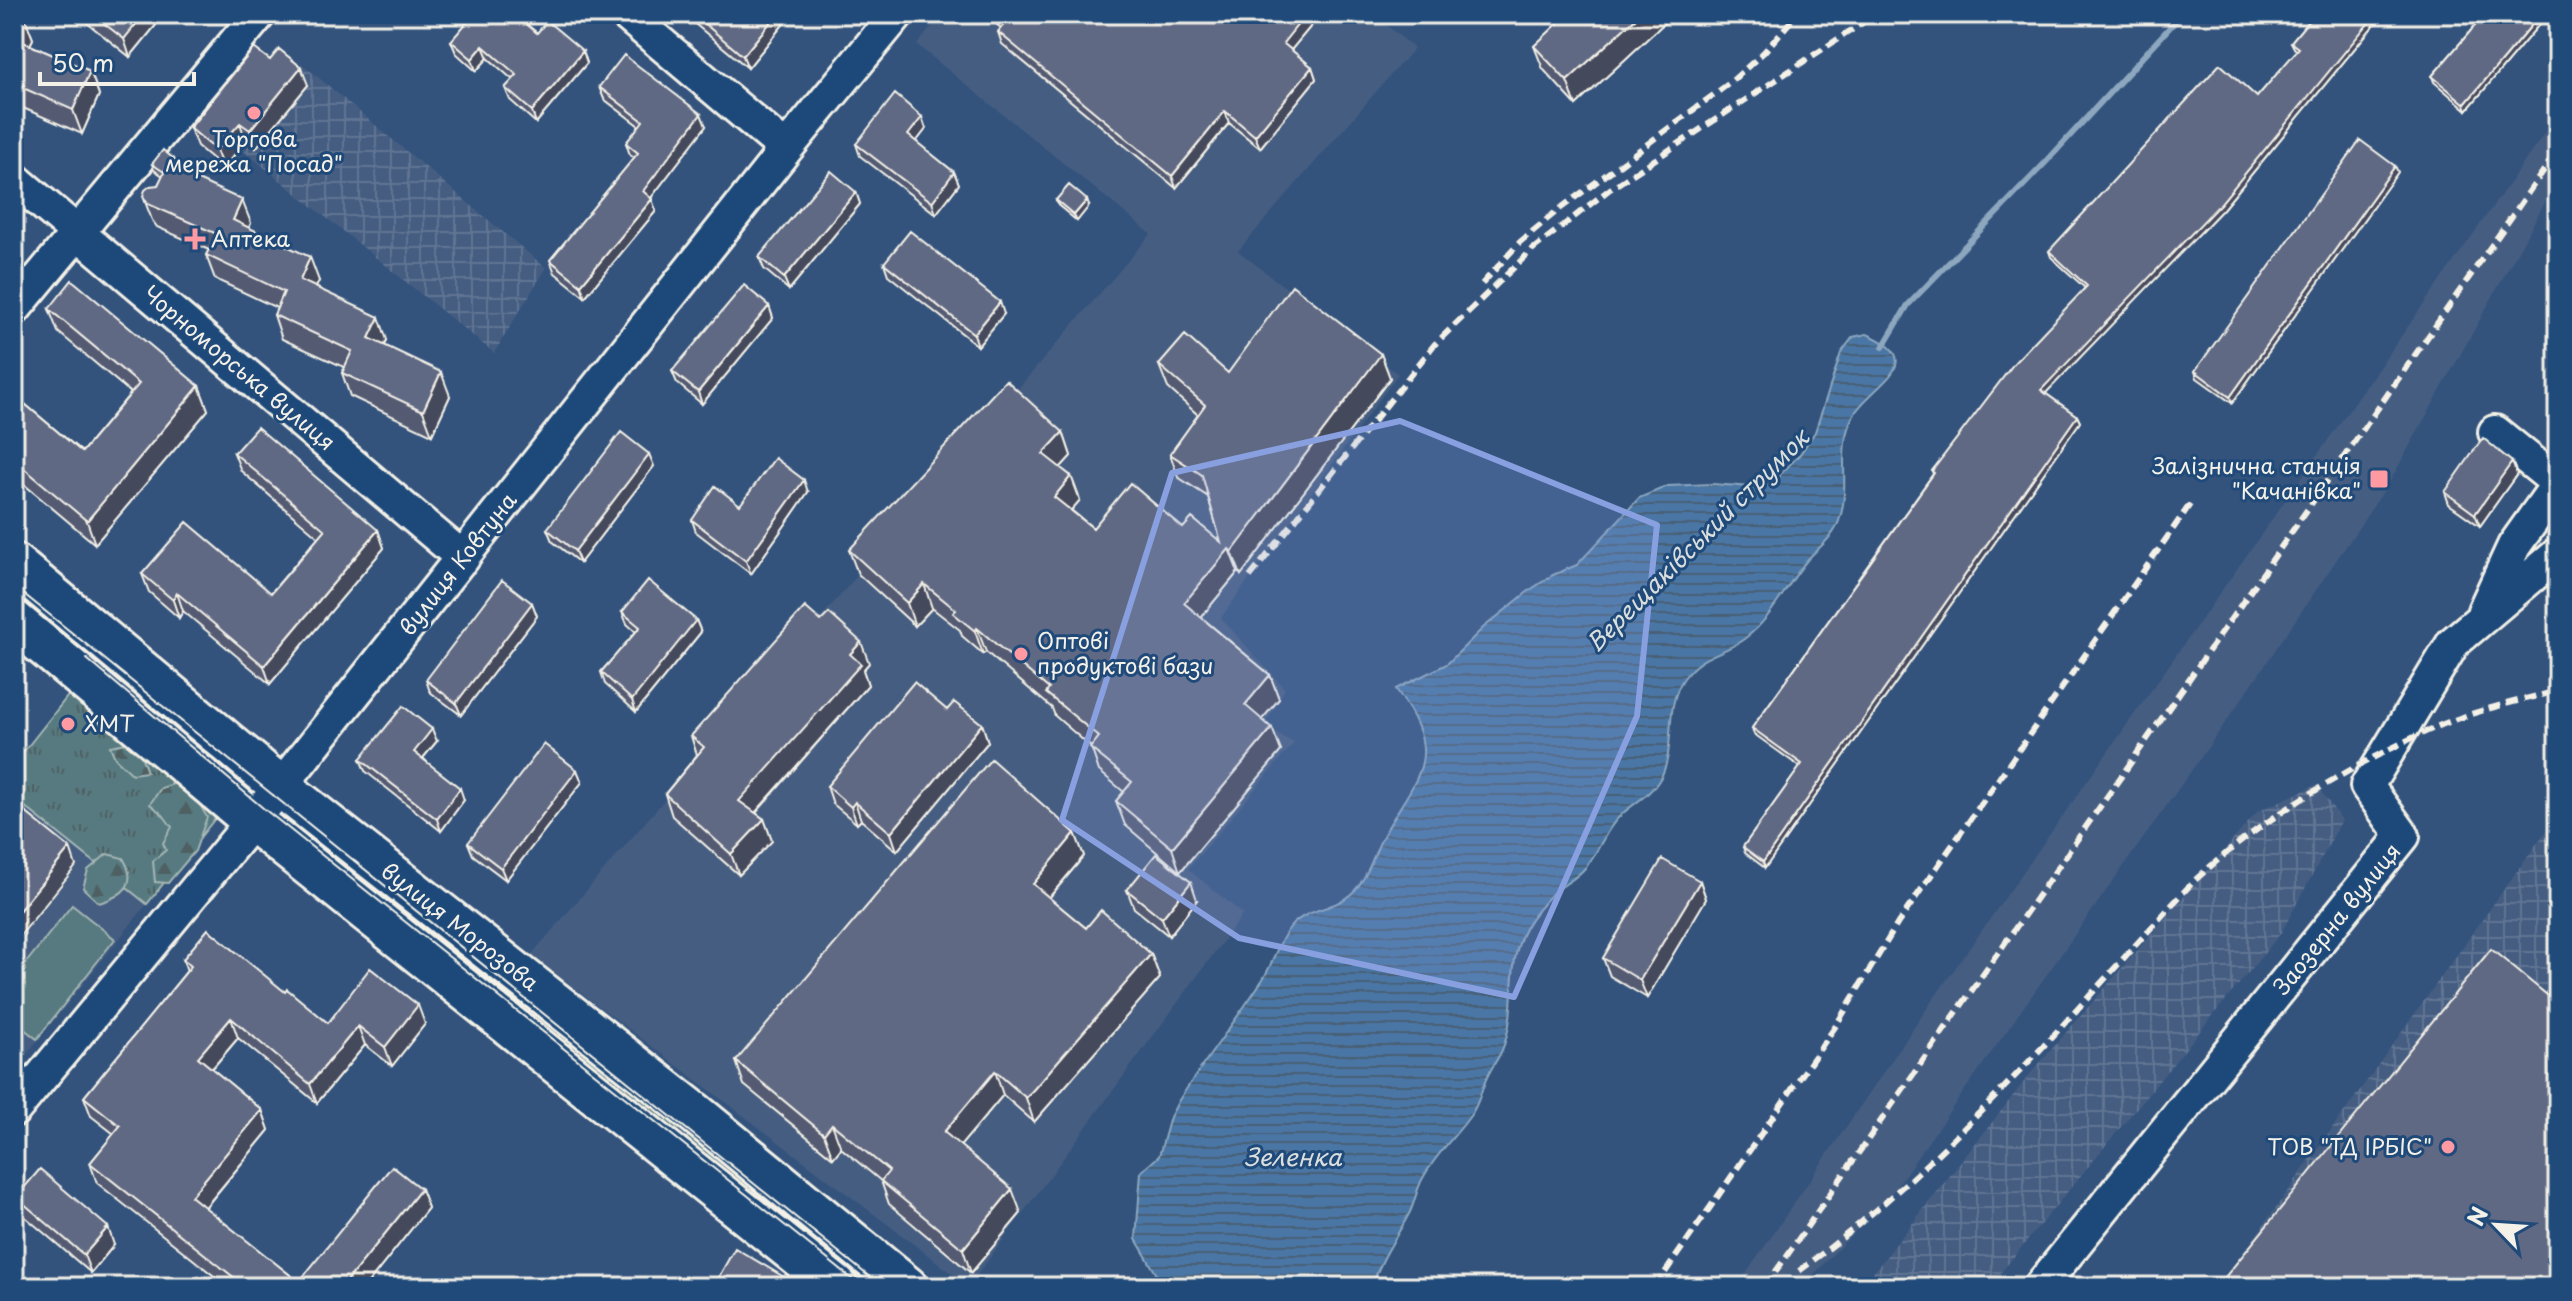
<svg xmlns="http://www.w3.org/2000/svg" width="2572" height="1301" viewBox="0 0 2572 1301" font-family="'Playpen Sans',sans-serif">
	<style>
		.built { fill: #455d81 }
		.industrial { fill: url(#industrial-grid) }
		.grass { fill: url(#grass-tufts); stroke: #a5b6b4; stroke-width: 2 }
		.forest { fill: url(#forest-firs); stroke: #a5b6b4; stroke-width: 2 }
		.garden { fill: #567a80; stroke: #a5b6b4; stroke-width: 2 }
		.water { fill: url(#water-rules); stroke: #8da7bf; stroke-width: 2 }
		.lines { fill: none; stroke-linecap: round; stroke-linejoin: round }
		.stream { stroke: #8da7bf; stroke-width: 6 }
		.minor-casing { stroke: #f4f1e8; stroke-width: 38 }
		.major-casing { stroke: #f4f1e8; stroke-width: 46 }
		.minor { stroke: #1f4a7a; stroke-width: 32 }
		.major { stroke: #1f4a7a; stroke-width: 40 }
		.tram { stroke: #f4f1e8; stroke-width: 2 }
		.rail { stroke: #f4f1e8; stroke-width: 6; stroke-dasharray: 12 6; stroke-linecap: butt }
		.wall { fill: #535a72; stroke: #f4f1e8; stroke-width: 2 }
		.shaded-wall { fill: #444a5c; stroke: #f4f1e8; stroke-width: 2 }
		.building { fill: #616984; stroke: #f4f1e8; stroke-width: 2 }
		.marked { fill: #88a0e0; fill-opacity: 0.2; stroke: #88a0e0; stroke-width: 6; stroke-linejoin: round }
		.poi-dot { fill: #ff9aa2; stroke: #1f4a7a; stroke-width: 3 }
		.labels { text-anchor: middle; stroke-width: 6; stroke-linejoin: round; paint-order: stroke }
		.poi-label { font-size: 22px; fill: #f4f1e8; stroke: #1f4a7a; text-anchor: start }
		.street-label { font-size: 22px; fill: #f4f1e8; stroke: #1f4a7a }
		.water-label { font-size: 24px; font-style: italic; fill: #dadfde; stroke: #1f4a7a }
	</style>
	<defs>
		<pattern id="industrial-grid" width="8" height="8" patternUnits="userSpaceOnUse" patternTransform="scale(2)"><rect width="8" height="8" fill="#455d81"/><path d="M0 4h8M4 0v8" fill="none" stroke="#607593"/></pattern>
		<pattern id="grass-tufts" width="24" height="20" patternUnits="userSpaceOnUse" patternTransform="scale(2)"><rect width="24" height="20" fill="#567a80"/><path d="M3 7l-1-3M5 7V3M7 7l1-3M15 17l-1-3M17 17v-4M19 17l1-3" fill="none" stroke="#506163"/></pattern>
		<pattern id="forest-firs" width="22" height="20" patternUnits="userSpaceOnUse" patternTransform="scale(2)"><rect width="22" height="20" fill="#567a80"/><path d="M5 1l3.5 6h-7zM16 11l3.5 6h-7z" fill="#506163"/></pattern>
		<pattern id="water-rules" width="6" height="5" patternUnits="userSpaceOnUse" patternTransform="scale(2)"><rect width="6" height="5" fill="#4976a4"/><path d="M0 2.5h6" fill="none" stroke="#495f75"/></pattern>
	</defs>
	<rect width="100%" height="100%" fill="#33537d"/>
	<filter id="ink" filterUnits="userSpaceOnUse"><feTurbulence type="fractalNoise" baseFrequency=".0125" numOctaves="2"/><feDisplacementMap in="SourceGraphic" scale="16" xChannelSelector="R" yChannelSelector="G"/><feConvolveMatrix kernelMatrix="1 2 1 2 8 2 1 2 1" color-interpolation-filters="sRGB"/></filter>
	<g filter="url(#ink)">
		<path class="built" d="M942,14H1373L1414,48L1238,251L1398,374L1221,618L1285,689L1264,727L1294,743L1188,869L1243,914L969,1286L531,955L1151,234L917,45Z
			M2558,114V179L2389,483L2235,709L1894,1190L1802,1287H1737L1932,1001Z
			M14,798L147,904L14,1070Z"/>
		<path class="industrial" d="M301,63L546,268L494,353L235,144Z
			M2316,785L2342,820L2281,933L1989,1287H1862L2031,1073L2258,811Z
			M2558,814V1287H2219Z"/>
		<path class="grass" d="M71,692L221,811L147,904L14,798V764Z
			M291,803L685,1118L670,1138L273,827Z
			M696,1127L894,1287H849L677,1149Z"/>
		<path class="forest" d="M126,743L139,750L147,772L132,774L115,758L110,746Z
			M176,783L197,800L207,817L195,851L168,883L155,882L153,861L166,850L163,843L172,827L163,815L150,804L161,788Z
			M107,854L123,858C139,884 123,896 99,903L83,888L88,870Z"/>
		<path class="garden" d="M72,905L115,939L37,1039L14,1021V978Z"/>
		<path class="water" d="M1867,334C1934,362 1869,386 1853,416C1834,452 1854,491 1836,528C1830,540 1817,549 1808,559C1786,585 1772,619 1744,639C1723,655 1702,653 1684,678C1662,709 1678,753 1658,782C1649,796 1634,803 1622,814C1605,829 1600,851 1585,868C1576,879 1562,885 1552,894C1542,904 1532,916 1526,927C1504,966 1519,1010 1502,1050C1497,1061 1489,1071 1485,1082C1480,1094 1478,1106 1470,1116C1455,1137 1436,1154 1423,1178C1417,1188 1415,1201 1410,1212C1397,1237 1380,1259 1372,1287H1164L1136,1239L1141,1172L1159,1156L1170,1117L1179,1100C1206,1059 1236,1020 1263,979C1273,964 1277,944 1288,930C1303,908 1332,911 1351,894C1368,879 1372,857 1383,836C1418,773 1446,759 1396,689L1447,664L1483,628L1530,590L1553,575L1577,565L1639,498L1668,486L1712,484L1752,487L1765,486L1775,480L1800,454L1815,432L1841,353L1853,337Z"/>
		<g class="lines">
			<path class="stream" d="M1883,347L1908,305L2045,163L2182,14"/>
			<g class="minor-casing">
				<path id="minor" d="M626,14L786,149
					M14,179L463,558
					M14,309L259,14
					M2495,432L2558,483
					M2484,611L2514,546L2558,484
					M14,1110L273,796L786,149L897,14
					M2040,1287L2403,836L2367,786L2453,643L2558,554"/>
			</g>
			<g class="major-casing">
				<path id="major" d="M14,564L281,787L695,1113L907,1287
					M14,621L253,821L837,1287"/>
			</g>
			<use href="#minor" class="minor"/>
			<use href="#major" class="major"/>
			<path class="tram" d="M14,586L882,1287
				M87,659L263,808L862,1287"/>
			<path class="rail" d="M1482,284L1520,242L1557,211L1731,82L1764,52L1797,14
				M1250,577L1434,345L1533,249L1610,189L1876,14
				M1799,1271C1949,1161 2067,1019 2192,883C2262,818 2348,767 2434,728C2473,711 2517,701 2558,691
				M1655,1287L1835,1027L1898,923L2191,503
				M1765,1287L2558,150"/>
		</g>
		<path class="wall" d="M14,14L24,16L33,39L30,45L90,71L99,95L82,134L14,104Z
			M76,14H152L156,25L130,57Z
			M683,14H788L789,17L748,68Z
			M993,14H1321L1291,50L1312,67L1316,79L1260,148L1229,123L1176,188L1002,44L998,32L1001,28L996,24Z
			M1568,14H1674L1576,105L1543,69L1534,46Z
			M2314,14H2383L2223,209L2045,393L2077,416L2080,422L1765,868L1745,853L1743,847L1800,767L1754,734L1752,728L1933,474L1932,471L2085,288L2051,257L2049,251L2257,97L2297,51L2294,48L2291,42Z
			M2485,14H2548L2467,110L2434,82L2432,76Z
			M522,18L521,20L537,33L583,51L587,63L536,123L510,100L505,88L513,80L488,58L476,71L456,53L451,41Z
			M270,60L308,85L256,148L246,141L223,168L197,146L190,128Z
			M599,87L706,126L651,198L656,211L585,297L555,273L550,260L634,158L630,155L626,143L639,126L604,99Z
			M926,129L916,142L954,172L959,184L936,214L860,156L856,144Z
			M152,164L177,165L173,169L251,223L249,228L319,281L316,287L387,340L385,346L450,396L432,435L350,396L342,373L344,367L282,339L274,315L277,308L215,279L206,255L209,250L157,227L152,220L143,196L158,185L163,176L154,170Z
			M2398,172L2232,403L2197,378L2195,371Z
			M856,192L860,204L789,290L764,269L759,257Z
			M1056,200L1089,206L1077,221L1059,206Z
			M884,263L1004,314L978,346L888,275Z
			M769,306L773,318L702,404L677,383L672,371Z
			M49,309L199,386L208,410L95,544L14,476V395L82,452L131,393L58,332Z
			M1381,354L1390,378L1241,575L1238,572L1201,617L1270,675L1279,699L1262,719L1281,751L1180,872L1125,825L1116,801L1124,792L1099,771L1091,747L1055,716L1052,708L986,652L983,654L962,636L960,630L932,608L915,626L858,574L849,550L1063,432L1071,456L1060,468L1071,476L1080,500L1071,510L1093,528H1183L1221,542L1208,497L1178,477L1170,454L1198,415L1168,388L1159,365L1228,373Z
			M234,453L378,530L384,548L270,684L183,611L179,618L149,592L142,574L271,593L318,537L241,471Z
			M2512,462L2517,474L2480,526L2449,504L2445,492Z
			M654,466L580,563L552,541L547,529Z
			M808,492L751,574L696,532L692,520L740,505Z
			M532,603L537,616L461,715L430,692L426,680Z
			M622,612L696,620L701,632L636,712L605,684L601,672L636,632L627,624Z
			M869,663L863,670L868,685L756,813L764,819L772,841L739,875L672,816L665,794L697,755L691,736Z
			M947,710L982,724L988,742L897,851L861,820L857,824L833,804L827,786Z
			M437,741L423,758L464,800L441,831L365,771L360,759Z
			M582,782L506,880L473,855L468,843Z
			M1075,833L1084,856L1049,898L1086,928L1151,954L1160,978L1034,1122L1003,1095L960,1146L1021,1213L971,1273L889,1204L881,1181L841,1148L833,1158L744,1085L736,1061Z
			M1700,881L1706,899L1647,998L1610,976L1603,958Z
			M1127,890L1197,900L1169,936L1134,908Z
			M183,959L285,992L328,1023L425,1024L392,1066L365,1045L317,1103L238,1038L212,1069L262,1110L269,1130L205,1208L299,1282L421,1189L428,1208L365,1287H228L97,1183L90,1163L114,1134L91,1116L84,1097L187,971Z
			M16,1197L114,1245L91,1273L23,1215Z"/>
		<path class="shaded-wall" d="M144,14H152L156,25L130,57L124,39Z
			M777,14H788L789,17L748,68L743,56Z
			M1306,14H1321L1287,55L1283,43Z
			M1640,14H1674L1576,105L1567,81Z
			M2376,14H2383L2223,209L2043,396L2041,390Z
			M2541,14H2548L2467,110L2465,104Z
			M24,16L33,39L22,61L14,37Z
			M483,46L488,58L476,71L472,59Z
			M583,51L587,63L536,123L532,111Z
			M301,67L308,85L256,148L250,130Z
			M1312,67L1316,79L1260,148L1255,136Z
			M90,71L99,95L82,134L73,110Z
			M1225,111L1229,123L1176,188L1172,176Z
			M701,114L706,126L647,203L643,191Z
			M922,117L926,129L912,147L908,135Z
			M240,123L246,141L223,168L216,150Z
			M174,159L177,165L166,178L164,172Z
			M2395,166L2398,172L2232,403L2230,397Z
			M954,172L959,184L936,214L932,202Z
			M856,192L860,204L789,290L784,278Z
			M652,199L656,211L585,297L581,285Z
			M242,200L251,223L242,244L233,220Z
			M1087,200L1089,206L1077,221L1074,215Z
			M310,257L319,281L308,303L300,280Z
			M1000,302L1004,314L978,346L974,334Z
			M769,306L773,318L702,404L698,392Z
			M379,317L387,340L377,362L369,338Z
			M1381,354L1390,378L1241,575L1232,552Z
			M441,372L450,396L432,435L423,411Z
			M199,386L208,410L95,544L87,521Z
			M2077,416L2080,422L1765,868L1763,862Z
			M1063,432L1071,456L1052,477L1043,454Z
			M649,454L654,466L580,563L575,551Z
			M2512,462L2517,474L2480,526L2475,514Z
			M1071,476L1080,500L1063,520L1054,497Z
			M804,480L808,492L751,574L746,561Z
			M378,530L384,548L270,684L264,666Z
			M1229,549L1238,572L1193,627L1184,603Z
			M924,584L932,608L915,626L907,603Z
			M177,593L183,611L179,618L173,600Z
			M532,603L537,616L461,715L456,703Z
			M696,620L701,632L636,712L632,700Z
			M977,628L986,652L983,654L975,631Z
			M861,642L869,663L863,670L868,685L747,822L739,801L850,654Z
			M1270,675L1279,699L1254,729L1245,705Z
			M982,724L988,742L897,851L891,833Z
			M1272,728L1281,751L1180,872L1172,848Z
			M432,729L437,741L418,764L414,752Z
			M577,770L582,782L506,880L501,868Z
			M460,788L464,800L441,831L437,819Z
			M855,802L861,820L857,824L851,807Z
			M764,819L772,841L739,875L731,854Z
			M1075,833L1084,856L1041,907L1033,884Z
			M70,848L76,866L16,941L14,935V917Z
			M1700,881L1706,899L1647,998L1640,980Z
			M1191,882L1197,900L1169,936L1162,918Z
			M1151,954L1160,978L1034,1122L1026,1098Z
			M418,1005L425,1024L392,1066L385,1047Z
			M231,1018L238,1038L205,1077L198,1057Z
			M358,1026L365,1045L317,1103L310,1084Z
			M995,1071L1003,1095L952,1156L944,1132Z
			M262,1110L269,1130L198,1216L191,1196Z
			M832,1124L841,1148L833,1158L824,1134Z
			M421,1189L428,1208L365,1287H342Z
			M1012,1189L1021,1213L971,1273L963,1249Z
			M108,1227L114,1245L91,1273L84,1255Z
			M784,1277L786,1283L784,1287H778Z"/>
		<path class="building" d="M14,14H20L24,16L14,37Z
			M92,14H144L124,39Z
			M474,14H515L537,33L547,21L583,51L532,111L505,88L517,75L483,46L472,59L451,41Z
			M693,14H777L743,56Z
			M995,14H1306L1283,43L1312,67L1255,136L1225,111L1172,176L998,32L1005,23Z
			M1568,14H1640L1567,81L1534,46Z
			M2314,14H2376L2221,203L2041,390L2077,416L1763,862L1743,847L1802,764L1752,728L1934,473L1932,471L2015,362L2087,286L2049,251L2220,64L2257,97L2299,48L2291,42Z
			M2485,14H2541L2465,104L2432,76Z
			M14,38L90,71L73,110L14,84Z
			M254,48L270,60L279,49L301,67L250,130L240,123L216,150L190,128Z
			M624,55L701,114L643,191L652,199L581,285L550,260L638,153L626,143L643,121L599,87Z
			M895,94L922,117L908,135L954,172L932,202L856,144Z
			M2360,140L2395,166L2230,397L2195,371Z
			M163,150L174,159L168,167L167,166L164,172L152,164Z
			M167,166L242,200L233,220L310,257L300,280L379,317L369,338L441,372L423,411L342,373L352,351L274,315L284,292L206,255L217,234L148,204L143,196L145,190L150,186L158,185Z
			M831,171L856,192L784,278L759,257Z
			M1069,185L1087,200L1074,215L1056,200Z
			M910,231L1000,302L974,334L884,263Z
			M72,280L199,386L87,521L14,460V395L82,452L139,384L49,309Z
			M744,285L769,306L698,392L672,371Z
			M1292,285L1381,354L1232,552L1229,549L1184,603L1270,675L1245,705L1272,728L1172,848L1116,801L1132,782L1090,748L1099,737L1046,693L1049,689L977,628L975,631L953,613L956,610L924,584L907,603L849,550L1006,380L1063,432L1043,454L1071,476L1054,497L1093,528L1130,483L1183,528L1192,518L1221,542L1202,475L1170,454L1205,405L1159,365L1185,335L1228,373Z
			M257,427L378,530L264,666L177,593L173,600L142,574L187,522L271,593L325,530L234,453Z
			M621,432L649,454L575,551L547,529Z
			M2483,438L2512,462L2475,514L2445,492Z
			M775,458L804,480L746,561L692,520L715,486L740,505Z
			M502,580L532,603L456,703L426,680Z
			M648,580L696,620L632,700L601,672L640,627L622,612Z
			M805,607L821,621L829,613L861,642L850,654L861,664L739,801L764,819L731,854L665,794L704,747L691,736Z
			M914,682L947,710L954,702L982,724L891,833L855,802L851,807L827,786Z
			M403,706L432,729L414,752L460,788L437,819L360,759Z
			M544,744L577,770L501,868L468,843Z
			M991,759L1075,833L1033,884L1086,928L1101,910L1151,954L1026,1098L995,1071L944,1132L1012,1189L963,1249L881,1181L889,1171L832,1124L824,1134L736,1061Z
			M14,803L70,848L14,917Z
			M1156,854L1191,882L1162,918L1127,890Z
			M1662,859L1700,881L1640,980L1603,958Z
			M208,929L285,992L287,989L328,1023L370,968L418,1005L385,1047L358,1026L310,1084L231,1018L198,1057L262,1110L191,1196L299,1282L392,1166L421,1189L342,1287H246L90,1163L120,1126L84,1097L191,966L183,959Z
			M2491,949L2558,1004V1287H2217Z
			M40,1169L108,1227L84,1255L16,1197Z
			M735,1248L784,1277L778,1287H713Z"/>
	</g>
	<path class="marked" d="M1400,421L1657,525L1637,716L1514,997L1239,938L1062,820L1172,473Z"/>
	<g class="poi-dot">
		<circle cx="254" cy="113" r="8"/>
		<path d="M191 227h8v8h8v8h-8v8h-8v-8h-8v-8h8z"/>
		<rect x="2369" y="469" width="20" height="20" rx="4"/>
		<circle cx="1021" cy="654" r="8"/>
		<circle cx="68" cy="724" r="8"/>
		<circle cx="2448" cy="1147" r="8"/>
	</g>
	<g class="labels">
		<g class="poi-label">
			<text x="254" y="147" text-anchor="middle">Торгова<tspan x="254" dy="25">мережа "Посад"</tspan></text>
			<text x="211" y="247">Аптека</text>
			<text x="2361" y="474" text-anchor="end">Залізнична станція<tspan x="2361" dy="25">"Качанівка"</tspan></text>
			<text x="1037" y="649">Оптові<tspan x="1037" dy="25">продуктові бази</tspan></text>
			<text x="84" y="732">ХМТ</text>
			<text x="2432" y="1155" text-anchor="end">ТОВ "ТД ІРБІС"</text>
		</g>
		<g class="street-label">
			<text transform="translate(239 368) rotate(40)" y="8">Чорноморська вулиця</text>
			<text transform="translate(458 564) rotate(-52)" y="8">вулиця Ковтуна</text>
			<text transform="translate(2337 919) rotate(-51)" y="8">Заозерна вулиця</text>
			<text transform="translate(460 927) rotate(38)" y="8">вулиця Морозова</text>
		</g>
		<g class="water-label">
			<text transform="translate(1698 541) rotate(-45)" y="8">Верещаківський струмок</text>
			<text x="1293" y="1166">Зеленка</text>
		</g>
	</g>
	<rect width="2572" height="1301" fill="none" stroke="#1f4a7a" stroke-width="48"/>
	<rect x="24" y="24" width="2524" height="1253" fill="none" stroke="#f4f1e8" stroke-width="3" filter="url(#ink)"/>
	<g transform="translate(2496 1225) rotate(295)" stroke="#1f4a7a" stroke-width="6" paint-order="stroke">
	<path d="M0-6L14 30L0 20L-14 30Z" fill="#f4f1e8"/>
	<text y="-12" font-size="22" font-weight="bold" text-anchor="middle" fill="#f4f1e8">N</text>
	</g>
	<path d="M40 72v12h154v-12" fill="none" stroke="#f4f1e8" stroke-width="4"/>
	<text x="52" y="72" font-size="24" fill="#f4f1e8" stroke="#1f4a7a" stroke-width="6" paint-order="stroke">50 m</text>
</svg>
